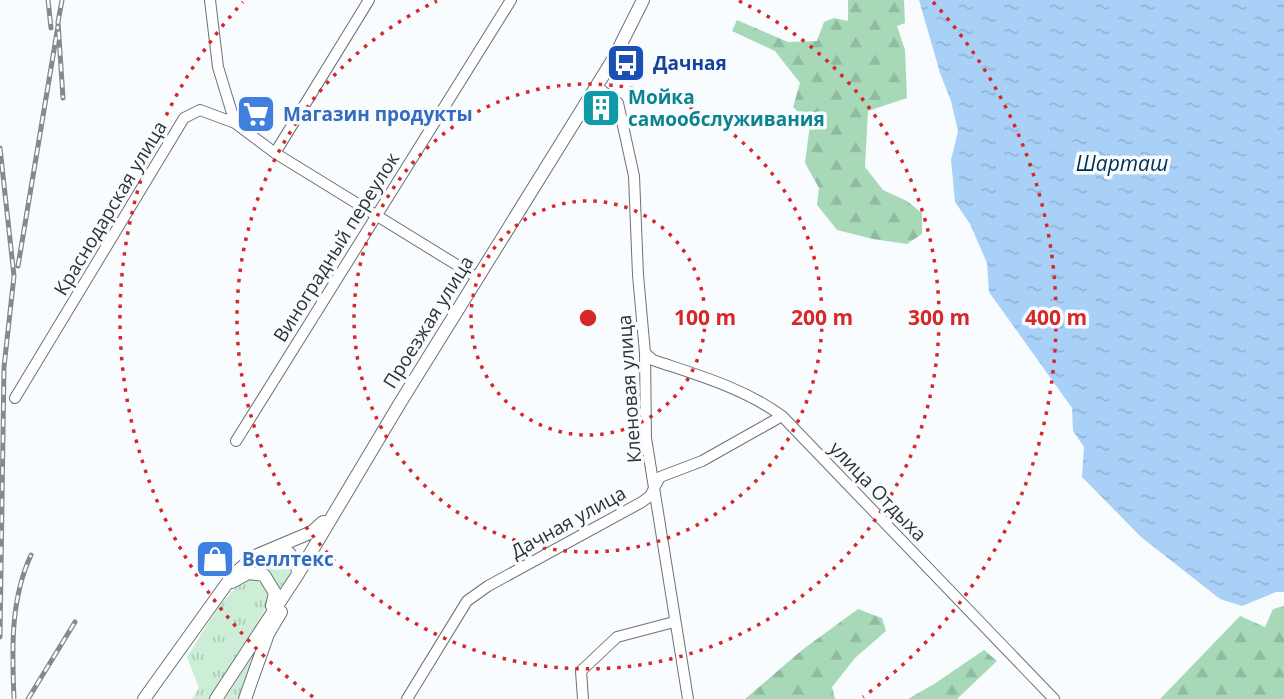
<svg xmlns="http://www.w3.org/2000/svg" width="1284" height="699" viewBox="0 0 1284 699" font-family="'Open Sans',sans-serif">
	<style>
		.grass { fill: url(#grass-tufts) }
		.forest { fill: url(#forest-firs) }
		.water { fill: url(#water-ripples) }
		.lines { fill: none; stroke-linecap: round; stroke-linejoin: round }
		.minor-casing { stroke: #6b727a; stroke-width: 12 }
		.major-casing { stroke: #6b727a; stroke-width: 14 }
		.minor { stroke: #fff; stroke-width: 10 }
		.major { stroke: #fff; stroke-width: 12 }
		.rail-casing { stroke: #86898c; stroke-width: 5 }
		.rail { stroke: #f8fcff; stroke-width: 2.5; stroke-dasharray: 8; stroke-linecap: butt }
		.ring { fill: none; stroke: #d62828; stroke-width: 3.5; stroke-dasharray: 3.5 7 }
		.labels { text-anchor: middle; stroke-width: 7; stroke-linejoin: round; paint-order: stroke }
		.transit-label { font-size: 19px; font-weight: bold; fill: #164399; stroke: #f8fcff; text-anchor: start }
		.culture-label { font-size: 19px; font-weight: bold; fill: #0d838f; stroke: #f8fcff; text-anchor: start }
		.shop-label { font-size: 19px; font-weight: bold; fill: #366cbe; stroke: #f8fcff; text-anchor: start }
		.street-label { font-size: 19px; fill: #2f3235; stroke: #f8fcff }
		.water-label { font-size: 21px; font-style: italic; fill: #012f52; stroke: #f8fcff }
		.centre { fill: #d62828; stroke: #f8fcff; stroke-width: 3.5 }
		.ring-label { font-size: 21px; text-anchor: middle; font-weight: bold; fill: #d62828; stroke: #f8fcff; stroke-width: 7; stroke-linejoin: round; paint-order: stroke }
	</style>
	<defs>
		<pattern id="grass-tufts" width="24" height="20" patternUnits="userSpaceOnUse" patternTransform="scale(1.75)"><rect width="24" height="20" fill="#ccedd6"/><path d="M3 7l-1-3M5 7V3M7 7l1-3M15 17l-1-3M17 17v-4M19 17l1-3" fill="none" stroke="#b0ccb8"/></pattern>
		<pattern id="forest-firs" width="22" height="20" patternUnits="userSpaceOnUse" patternTransform="scale(1.75)"><rect width="22" height="20" fill="#a7d9b8"/><path d="M5 1l3.5 6h-7zM16 11l3.5 6h-7z" fill="#90bb9f"/></pattern>
		<pattern id="water-ripples" width="26" height="14" patternUnits="userSpaceOnUse" patternTransform="scale(1.75)"><rect width="26" height="14" fill="#a9d1f8"/><path d="M2 4q2-2 4 0t4 0M15 11q2-2 4 0t4 0" fill="none" stroke="#92b4d5"/></pattern>
	</defs>
	<rect width="100%" height="100%" fill="#f8fcff"/>
	<path class="grass" d="M281,557L289,560C294,572 286,580 279,589L273,578L261,567L272,560Z
		M250,578L265,585L269,602L214,699H192L199,688L187,657C204,632 223,592 250,578Z
		M255,653L240,699H225Z"/>
	<path class="forest" d="M848,0H904L905,23L897,26L905,50L907,98L868,111L865,167L883,190L907,201L922,213V234L907,244L873,239L837,230L817,205L819,188L805,163L810,124L793,107L800,83L775,51L732,31L737,20L788,42L817,41L824,22L834,18L848,21Z
		M1284,606V699H1160L1240,616L1265,627L1273,609Z
		M858,609L882,618L886,631L855,658L832,687L835,699H745L802,650Z
		M984,650L997,661L957,699H908L934,684Z"/>
	<path class="water" d="M919,0H1284V592H1276L1242,606L1220,599L1141,537L1082,477L1084,447L1073,431L1072,408L989,292L987,263L970,224L955,202L951,160L958,131L951,101L940,73Z"/>
	<g class="lines">
		<g class="minor-casing">
			<path id="minor" d="M596,86L618,103L634,176L638,275L645,353L646,438L688,699
				M235,123L275,153L478,278
				M275,153L369,0
				M645,353L653,360C697,375 744,388 782,416L1054,699
				M15,398L184,118L200,110L235,123L218,67L210,0
				M236,441L511,0
				M407,699L467,601L488,586L642,502L650,496L660,477L702,461L782,416
				M583,699L581,671L617,637L674,622"/>
		</g>
		<g class="major-casing">
			<path id="major" d="M272,551L289,553L297,565L298,574
				M232,582L248,573L264,575L275,593L272,606
				M144,699L233,575L255,556L312,532L323,522
				M216,699L298,574L400,403L614,58L643,0
				M245,699L268,634L281,612"/>
		</g>
		<use href="#minor" class="minor"/>
		<use href="#major" class="major"/>
		<g class="rail-casing">
			<path id="rail" d="M48,0L51,28
				M62,0L58,22L63,98
				M0,148L14,276L4,367L0,637
				M18,266L58,26
				M14,699C12,651 10,600 31,555
				M28,699L75,622"/>
		</g>
		<use href="#rail" class="rail"/>
	</g>
	<g class="ring">
		<circle cx="588" cy="318" r="117"/>
		<circle cx="588" cy="318" r="234"/>
		<path d="M739 1A351 351 0 1 1 437 1"/>
		<path d="M313 697A468 468 0 0 1 243 2M933 2A468 468 0 0 1 863 697"/>
	</g>
	<defs>
		<g id="bus-square" transform="scale(2.0125)"><rect x="-9" y="-9" width="18" height="18" rx="4" fill="#1a4fb4" stroke="#f8fcff"/><path d="M-5-6H5V4H4V6H2V4H-2V6H-4V4H-5ZM-3.5-4V0h7V-4ZM-3.5 1.2v1.5H-2V1.2ZM2 1.2v1.5H3.5V1.2Z" fill="#fff"/></g>
		<g id="building-square" transform="scale(2.0125)"><rect x="-9" y="-9" width="18" height="18" rx="4" fill="#0f9aa8" stroke="#f8fcff"/><path d="M-4-6H4V6H1V3H-1V6H-4ZM-2.5-4.3h1.7v1.8h-1.7ZM.8-4.3h1.7v1.8H.8ZM-2.5-1h1.7V.8h-1.7ZM.8-1h1.7V.8H.8Z" fill="#fff"/></g>
		<g id="supermarket-square" transform="scale(2.0125)"><rect x="-9" y="-9" width="18" height="18" rx="4" fill="#3f7fe0" stroke="#f8fcff"/><path d="M-6-5.5h2.5l.6 2H6L4.5 2H-2.5L-4.4-4H-6ZM-1.5 3.2a1.3 1.3 0 1 0 .1 0ZM3 3.2a1.3 1.3 0 1 0 .1 0Z" fill="#fff"/></g>
		<g id="shop-square" transform="scale(2.0125)"><rect x="-9" y="-9" width="18" height="18" rx="4" fill="#3f7fe0" stroke="#f8fcff"/><path d="M-5-2.5h2.3a2.7 3.5 0 0 1 5.4 0H5L5.5 6h-11ZM-1.5-2.5h3a1.5 2.3 0 0 0-3 0Z" fill="#fff"/></g>
	</defs>
	<g fill-rule="evenodd">
		<use href="#bus-square" x="626" y="63"/>
		<use href="#building-square" x="601" y="108"/>
		<use href="#supermarket-square" x="256" y="114"/>
		<use href="#shop-square" x="215" y="559"/>
	</g>
	<g class="labels">
		<g class="transit-label">
			<text x="653" y="70">Дачная</text>
		</g>
		<g class="culture-label">
			<text x="628" y="104">Мойка<tspan x="628" dy="22">самообслуживания</tspan></text>
		</g>
		<g class="shop-label">
			<text x="283" y="121">Магазин продукты</text>
			<text x="242" y="566">Веллтекс</text>
		</g>
		<g class="street-label">
			<text transform="translate(110 208) rotate(-59)" y="7">Краснодарская улица</text>
			<text transform="translate(336 247) rotate(-58)" y="7">Виноградный переулок</text>
			<text transform="translate(428 322) rotate(-58)" y="7">Проезжая улица</text>
			<text transform="translate(629 389) rotate(-94)" y="7">Кленовая улица</text>
			<text transform="translate(878 491) rotate(46)" y="7">улица Отдыха</text>
			<text transform="translate(568 522) rotate(-29)" y="7">Дачная улица</text>
		</g>
		<g class="water-label">
			<text x="1122" y="171">Шарташ</text>
		</g>
	</g>
	<circle cx="588" cy="318" r="10" class="centre"/>
	<g class="ring-label">
		<text x="705" y="325">100 m</text>
		<text x="822" y="325">200 m</text>
		<text x="939" y="325">300 m</text>
		<text x="1056" y="325">400 m</text>
	</g>
</svg>
